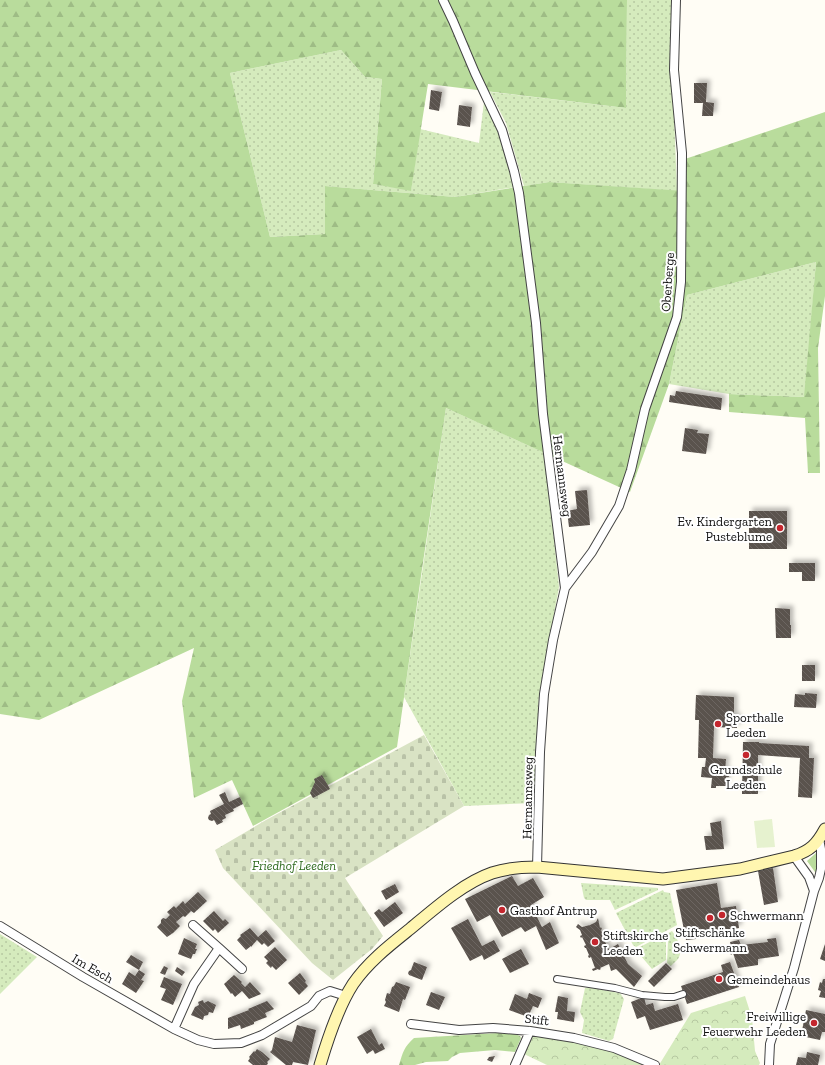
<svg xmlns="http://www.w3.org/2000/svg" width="825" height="1065" viewBox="0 0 825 1065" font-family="'Zilla Slab',serif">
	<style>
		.grass { fill: url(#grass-dots) }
		.forest { fill: url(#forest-firs) }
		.cemetery { fill: url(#cemetery-stones) }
		.park { fill: url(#park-crowns) }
		.pitch { fill: #e6f2cf }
		.building { fill: url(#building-back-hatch); filter: url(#shadow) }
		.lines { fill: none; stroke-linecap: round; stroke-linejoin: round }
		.pedestrian-casing { stroke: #444; stroke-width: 8 }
		.minor-casing { stroke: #444; stroke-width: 10 }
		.secondary-casing { stroke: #333; stroke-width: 13 }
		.pedestrian { stroke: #fff; stroke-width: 6 }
		.minor { stroke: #fff; stroke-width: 8 }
		.secondary { stroke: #fff6b0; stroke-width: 11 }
		.poi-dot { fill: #c4262e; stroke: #fff; stroke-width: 1.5 }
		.labels { text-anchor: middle; stroke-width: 4; stroke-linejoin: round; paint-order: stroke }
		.street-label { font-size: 13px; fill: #111; stroke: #fff }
		.poi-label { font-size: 13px; fill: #111; stroke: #fff; text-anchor: start }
		.park-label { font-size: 13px; font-style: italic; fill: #2f6b1f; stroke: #fff }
	</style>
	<defs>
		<pattern id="grass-dots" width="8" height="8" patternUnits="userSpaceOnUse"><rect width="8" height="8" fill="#d5ebbd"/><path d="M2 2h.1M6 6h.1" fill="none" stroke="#b6c8a1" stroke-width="1.8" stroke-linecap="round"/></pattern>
		<pattern id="forest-firs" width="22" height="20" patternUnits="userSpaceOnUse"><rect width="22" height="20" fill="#b9dc9c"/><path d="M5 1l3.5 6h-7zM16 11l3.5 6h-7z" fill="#9ebc85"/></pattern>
		<pattern id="cemetery-stones" width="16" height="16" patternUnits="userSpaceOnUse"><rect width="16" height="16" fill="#d9e3c4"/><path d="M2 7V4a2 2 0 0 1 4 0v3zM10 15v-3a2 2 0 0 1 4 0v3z" fill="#b9c2a7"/></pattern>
		<pattern id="park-crowns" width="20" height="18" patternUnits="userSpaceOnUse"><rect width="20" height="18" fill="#d5ebbd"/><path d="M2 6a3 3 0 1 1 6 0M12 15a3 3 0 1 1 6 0" fill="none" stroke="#b6c8a1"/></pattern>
		<pattern id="building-back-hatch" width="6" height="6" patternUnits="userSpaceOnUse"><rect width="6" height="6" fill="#5a524d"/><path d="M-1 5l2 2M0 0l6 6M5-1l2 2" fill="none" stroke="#6d6662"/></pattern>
		<filter id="shadow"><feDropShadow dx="3.5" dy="-3.5" stdDeviation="2" flood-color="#0004"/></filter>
	</defs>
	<rect width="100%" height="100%" fill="#fffdf5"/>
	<path class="grass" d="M627,0H674V114L677,191L549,182L524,186L506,123L490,92L626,108Z
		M341,50L365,77L382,79L373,184L411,190L420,129L479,143L484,102L497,126L515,187L455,197L325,186V234L270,237L230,73Z
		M816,262L805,397L729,394L669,384L687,295Z
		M446,408L545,453L559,587L539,696L534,803L464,806L404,697Z
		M581,883L658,888V890L615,910L610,900H586L584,898Z
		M663,890L664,892L670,893L677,925L636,947L633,945L616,913Z
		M672,931C677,938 684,950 678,959C676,961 673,964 671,966L667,963L668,941L665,935Z
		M0,934L37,957L0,994Z
		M663,935L666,941V960L652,969L641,956L636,949Z
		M585,988H591L620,993L624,999L613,1039L609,1041L582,1033L584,1020L580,1012Z"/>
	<path class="forest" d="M0,0H627L626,108L428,84L411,191L373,184L382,79L365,77L341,50L230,73L270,237L325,234V186L455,197L549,182L685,191V159L825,112V296L818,348L820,473H808L805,418L729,412V394L804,397L816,262L687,295L669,384L630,492L446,408L421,576L397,747L253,826L232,780L194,798L182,701L194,648L39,720L0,714Z
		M816,853H818L819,858L817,872H815L807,861Z
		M498,1033L515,1034L520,1036L521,1038L515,1052L495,1050L460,1053L452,1057L448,1061L426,1062L415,1065H399C403,1052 404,1047 414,1038Z"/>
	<path class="cemetery" d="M424,735L464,806L345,878L383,936L372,949L333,980L312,963L223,868L215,850L266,820Z"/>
	<path class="park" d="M745,996L752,1018L755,1051L760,1063L759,1065H659L691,1013Z
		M532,1035L574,1041L614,1052L645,1065H547L524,1054Z"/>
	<path class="pitch" d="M772,819L775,847L757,848L754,821Z"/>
	<path class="building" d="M694,83H707L706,102L714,103L713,116H702L703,103H694Z
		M431,90L442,92L439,111L429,109Z
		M459,105L472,107L470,127L457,125Z
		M676,391L722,398L721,410L669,402L670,395L675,396Z
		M685,428L698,430L697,433L709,434L706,454L682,451Z
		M587,490L590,525L569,527L567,511L577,509L575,491Z
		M749,511H787V549H749Z
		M789,563H815V581H802V572H789Z
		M775,608L790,609V625H791V638H776Z
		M802,665H815V681H802Z
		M805,693L817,694L816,708L794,707L795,694L805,695Z
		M696,695L734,697V716H737V728L714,727L713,758L726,759L725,772H730L729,777H726V786H716V788H711L712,778L701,777L702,767H705L706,758H698L699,720H695Z
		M743,742H759V743L809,746V758H814L812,798L798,797L800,758L758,755V794H742Z
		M322,775L330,789L313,798L310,793L315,782L314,779Z
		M225,792L229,802L240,797L243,804L233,809L234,811L225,815L226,818L222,820L223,822L217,825L214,820L212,821L209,820L208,818L209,815L211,814L210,811L224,804L219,795Z
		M721,821L724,849L706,850L704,836H712L710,823Z
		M773,868L778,902L764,905L758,871Z
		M512,876L518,886L533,878L544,897L531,905L542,927L550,922L559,943L546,950L536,926L525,932L521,927L502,937L490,915L477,922L465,899Z
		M717,883L721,908L736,906L739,928L695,936L696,939L686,940L676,890Z
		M395,884L399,892L386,900L381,891Z
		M198,892L207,901L194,913L191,911L185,917L183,916L176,922L180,926L173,933L167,937L157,927L161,923V920L163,918L166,919L170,915L167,912L174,906L176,908L183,901L185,904Z
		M395,902L403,913L384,927L374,913L379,909L382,912Z
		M214,911L223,921L225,919L229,923L218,933L215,929L213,931L203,921Z
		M598,918L600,928L601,927L602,929L601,930L604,937H605L606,939L604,940L609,949L618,944L628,964L642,976L634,987L616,969L611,971L609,964L600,968L601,969L599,970L598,969L593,971L592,969L595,968L591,957L589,958L588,956L589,955L586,948H585L584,946L586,945L582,937L581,938L580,936L582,935L580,930L576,927L578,924L582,927L590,925L596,922Z
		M468,919L482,946L494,940L500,951L484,960L482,955L470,961L451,928Z
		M250,928L258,937L266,930L275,941L268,947L264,943L262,945L257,940L251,947V946L246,950L237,940L241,936L240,935Z
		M184,938L197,944L195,949H197L195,954H193L191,959L178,954Z
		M776,938L779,956L758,959V965L738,968L733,953L731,955L728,947L731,946L730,942L739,940L741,945L768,942L767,939Z
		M825,944V961L820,959Z
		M275,947L287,960L276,970L272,966L271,968L266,963L268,961L264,957Z
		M521,949L529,964L510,973L502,959Z
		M131,955L143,962L139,970L126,962Z
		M414,962L427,967L422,980L409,975L408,973L409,971L411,970Z
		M730,962L739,987L687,1004L681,986L723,972L721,965Z
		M666,963L672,969L654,987L648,981Z
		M164,966L168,968L165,975L160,973Z
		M177,967L185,972L182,976L175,971Z
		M139,970L145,974L141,980L144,981L136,993L122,984L129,972L135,976Z
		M300,973L306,981L305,982L308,986L299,995L288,983Z
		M234,975L242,982L241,983L245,987L250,982L261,994L249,999L242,991L235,997L232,993L231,994L224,984Z
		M164,977L182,984L173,1005L161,1000L166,989L160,987Z
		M823,979H825V998L819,997L821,991L818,990L820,982L822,983Z
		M396,982L410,987L405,1000L403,999L399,1012L384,1006L386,1002L385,1000L387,993L390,994L392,987L394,986Z
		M431,992L445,997L439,1010L426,1005Z
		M529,993L542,998L538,1008L533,1006L528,1017L509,1010L515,994L527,999Z
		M558,996L568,998L567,1011L575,1012L574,1022L557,1019L558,1012H555Z
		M644,997L646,1005L653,1003L655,1011L678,1004L683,1020L650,1030L645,1016L637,1019L631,1002Z
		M203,1000L204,1003L208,1001L216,1005L213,1013L209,1012L208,1015L204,1016L203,1020L191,1015L195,1007L199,1005L198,1002Z
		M267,1001L274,1009L265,1013L267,1017L254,1022V1024L241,1029L240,1025L228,1029V1018L249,1010L248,1009Z
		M806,1010L825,1014V1032H822L820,1040L801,1036Z
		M297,1025L316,1030L308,1065L293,1062L292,1065H286L270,1052L272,1050L275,1037L292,1042Z
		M371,1029L379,1045L382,1043L385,1049L375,1054L373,1050L367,1054L357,1037Z
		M257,1049L262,1052L270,1059L267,1062L268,1063L267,1065H253L248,1061L250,1058L249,1057L254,1051L255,1052Z
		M807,1052L820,1055L818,1065H796L798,1057L806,1058Z
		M495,1056L492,1062L487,1060L489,1057Z"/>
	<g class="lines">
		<g class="pedestrian-casing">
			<path id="pedestrian" d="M557,979L615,988L642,995L665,997H674L683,994"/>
		</g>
		<g class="minor-casing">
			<path id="minor" d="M443,0L453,21L475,73L502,130L514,171L519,193L536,323L543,414L565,588L553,640L544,694L540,752L537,867
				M565,588L592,552L619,506L631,470L645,409L677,317L681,282L682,153L674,70L676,0
				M794,856L809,877L814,891
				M0,926L83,977L174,1029L198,1040L214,1044L241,1043L262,1035L311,1006L319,996L330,991L346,996
				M219,948L242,969
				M411,1024L459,1030L493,1028L530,1031L574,1038L614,1048L655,1065
				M174,1029L194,984L219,948L193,925
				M515,1065L530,1031
				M769,1065L770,1044L794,968L814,891L819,878L821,869V849L819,839"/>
		</g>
		<g class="secondary-casing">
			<path id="secondary" d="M320,1065C328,1038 338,1007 353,984C368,962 390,945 410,929C434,909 463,883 492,873C507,868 522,867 537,867L663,879L671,878L740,869L794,856C810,851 817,844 825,829"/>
		</g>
		<use href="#pedestrian" class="pedestrian"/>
		<use href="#minor" class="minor"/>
		<use href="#secondary" class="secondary"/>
	</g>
	<g class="poi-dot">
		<circle cx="780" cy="528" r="4"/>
		<circle cx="718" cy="724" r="4"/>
		<circle cx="746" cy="755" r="4"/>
		<circle cx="502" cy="910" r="4"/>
		<circle cx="722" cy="915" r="4"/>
		<circle cx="710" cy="918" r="4"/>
		<circle cx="595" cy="942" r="4"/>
		<circle cx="719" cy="979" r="4"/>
		<circle cx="814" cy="1023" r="4"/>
	</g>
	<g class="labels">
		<g class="street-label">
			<text transform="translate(667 282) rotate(-86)" y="5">Oberberge</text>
			<text transform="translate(563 476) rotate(83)" y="5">Hermannsweg</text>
			<text transform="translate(527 798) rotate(-89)" y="5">Hermannsweg</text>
			<text transform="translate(93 968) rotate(30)" y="5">Im Esch</text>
			<text transform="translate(537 1019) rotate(7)" y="5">Stift</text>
		</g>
		<g class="poi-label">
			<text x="772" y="526" text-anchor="end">Ev. Kindergarten<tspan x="772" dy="15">Pusteblume</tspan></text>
			<text x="726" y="722">Sporthalle<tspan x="726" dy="15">Leeden</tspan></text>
			<text x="746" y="774" text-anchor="middle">Grundschule<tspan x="746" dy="15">Leeden</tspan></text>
			<text x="510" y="915">Gasthof Antrup</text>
			<text x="730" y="920">Schwermann</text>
			<text x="710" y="937" text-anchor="middle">Stiftschänke<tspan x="710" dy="15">Schwermann</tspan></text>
			<text x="603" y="940">Stiftskirche<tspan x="603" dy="15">Leeden</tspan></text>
			<text x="727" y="984">Gemeindehaus</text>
			<text x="806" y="1021" text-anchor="end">Freiwillige<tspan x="806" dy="15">Feuerwehr Leeden</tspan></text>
		</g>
		<g class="park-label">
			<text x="294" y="870">Friedhof Leeden</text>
		</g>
	</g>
</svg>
